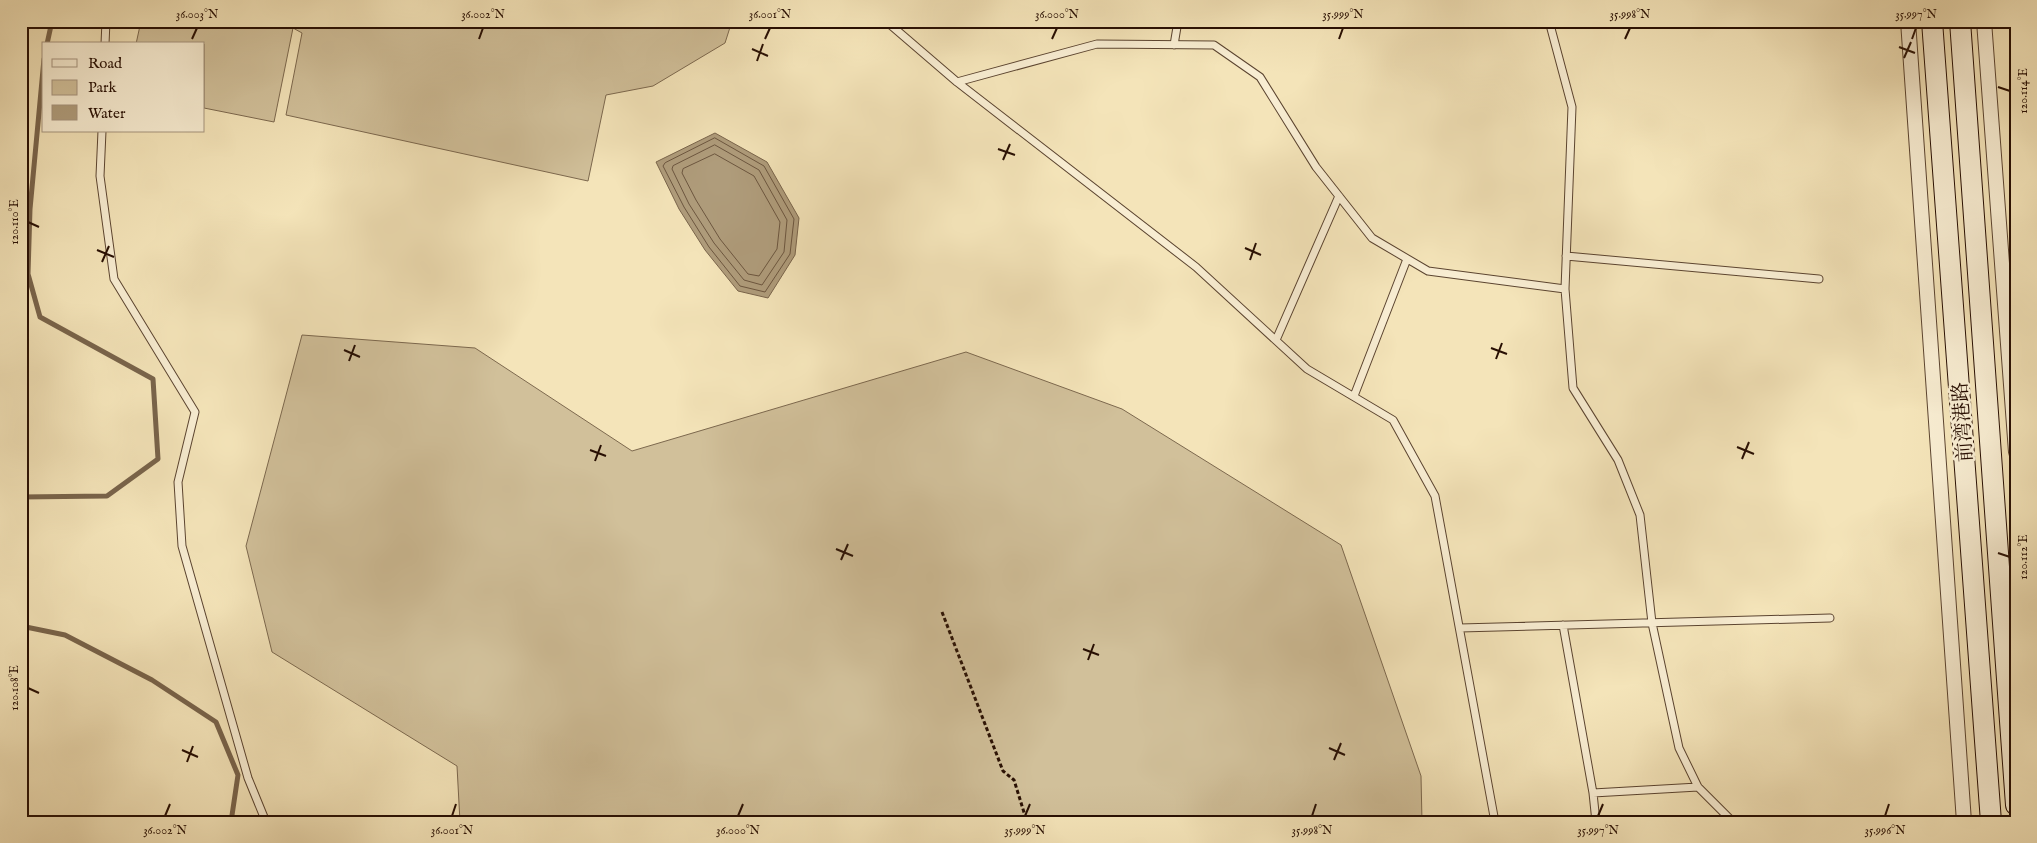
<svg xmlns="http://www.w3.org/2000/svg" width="2037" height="843" viewBox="0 0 2037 843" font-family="'IM FELL English','Noto Serif SC',serif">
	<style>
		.green { fill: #d1c09a; stroke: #7c684e }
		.water { fill: #af9c7b; stroke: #79644b }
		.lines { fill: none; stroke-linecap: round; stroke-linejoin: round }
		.shore { stroke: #6c563f; stroke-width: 1 }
		.stream { stroke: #79644b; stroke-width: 5 }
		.service-casing { stroke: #5b4430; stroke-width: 9 }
		.minor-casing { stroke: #5b4430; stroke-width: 16 }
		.secondary-casing { stroke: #280f03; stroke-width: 22 }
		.path { stroke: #280f03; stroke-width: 3; stroke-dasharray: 4 2.5; stroke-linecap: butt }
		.service { stroke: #f8edd2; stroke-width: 7 }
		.minor { stroke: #f8edd2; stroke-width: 14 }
		.secondary { stroke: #f8edd2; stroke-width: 20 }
		.ticks { fill: none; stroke: #280f03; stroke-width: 2 }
		.labels { text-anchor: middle; stroke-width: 5; stroke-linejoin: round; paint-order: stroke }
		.street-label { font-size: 20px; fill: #280f03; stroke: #f8edd2 }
		.neatline { fill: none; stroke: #280f03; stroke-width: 2 }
		.ticks-label { font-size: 12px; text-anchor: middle; fill: #280f03 }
	</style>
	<rect width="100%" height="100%" fill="#f4e4b9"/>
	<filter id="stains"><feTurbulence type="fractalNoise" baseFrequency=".004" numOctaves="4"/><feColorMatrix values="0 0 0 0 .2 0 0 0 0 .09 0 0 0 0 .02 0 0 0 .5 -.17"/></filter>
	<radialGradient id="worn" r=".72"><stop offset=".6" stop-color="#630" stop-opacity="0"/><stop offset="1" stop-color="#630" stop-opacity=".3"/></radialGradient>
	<path class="green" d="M141,21H732L725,43L653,86L606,95L588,181L286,115L302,33L293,28L274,122L204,108V44H136Z
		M302,335L475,348L632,451L966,352L1122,409L1341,545L1421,776L1422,822H460L457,766L272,652L246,546Z"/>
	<path class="water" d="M715,133L767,162L799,218L795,255L768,298L738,291L705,250L679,209L656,162Z"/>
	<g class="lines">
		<path class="shore" d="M715,138L764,166L794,219L790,254L765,292L740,286L709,247L684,207L663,166L665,163Z
			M715,145L759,170L787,220L784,252L762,285L744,280L714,243L689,204L672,169L673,166Z
			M715,154L754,176L780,222L777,249L759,276L748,274L720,239L696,200L682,173L683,169Z"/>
		<path class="stream" d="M47,44L52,21
			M21,497L107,496L158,459L153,379L40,317L28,274L30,209L44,59
			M21,626L65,635L152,680L216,722L238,775L231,822"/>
		<g class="service-casing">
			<path id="service" d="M886,21L957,82L1196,267L1307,369L1393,420L1435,496L1495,822
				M1549,21L1572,107L1565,289L1573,388L1618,460L1640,515L1652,623L1679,748L1698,787L1733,822
				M105,44L106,21
				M1174,45L1178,21
				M957,82L1097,44L1214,45L1260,77L1316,167L1372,238L1428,271L1565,289
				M102,131L100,176L114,279L195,412L178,482L182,546L248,778L266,822
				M1566,256L1819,279
				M1276,340L1339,196
				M1354,396L1407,259
				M1563,625L1593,793L1596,822
				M1460,628L1830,618
				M1593,793L1698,787"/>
		</g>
		<g class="minor-casing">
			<path id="minor" d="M1908,21L1964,822
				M1984,21L2016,452"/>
		</g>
		<g class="secondary-casing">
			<path id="secondary" d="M1932,21L1991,822
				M1960,21L2016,805"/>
		</g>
		<path class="path" d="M942,612L1003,771L1014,780L1027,822"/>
		<use href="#service" class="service"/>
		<use href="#minor" class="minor"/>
		<use href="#secondary" class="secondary"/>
	</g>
	<path class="ticks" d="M192,39L197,28M479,39L483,28M765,39L770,28M1052,39L1057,28M1339,39L1343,28M1625,39L1630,28M1912,39L1916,28M1899,47L1915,53M752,49L768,56M1904,58L1911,42M757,61L763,44M1998,87L2010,91M998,149L1015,155M1003,160L1010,144M28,222L39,227M1245,248L1261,255M97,250L114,257M1250,260L1256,243M102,262L109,246M1491,348L1507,354M344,350L360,357M1496,359L1502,343M349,361L355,345M1737,447L1754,454M590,450L606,456M1742,459L1749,442M595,461L601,445M836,549L853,556M1998,553L2010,557M841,560L848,544M1083,649L1099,655M1088,660L1094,644M28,688L39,693M1329,748L1345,755M182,750L198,757M1334,760L1341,743M187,762L193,746M165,816L170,804M452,816L456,804M738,816L743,804M1025,816L1030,804M1312,816L1316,804M1598,816L1603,804M1885,816L1889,804"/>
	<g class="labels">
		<g class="street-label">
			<text transform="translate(1962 422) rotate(-94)" y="7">前湾港路</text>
		</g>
	</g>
	<rect width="2037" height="843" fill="none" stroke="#f4e4b9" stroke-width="55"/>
	<rect x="42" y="42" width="162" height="90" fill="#f8edd2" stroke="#a5947f"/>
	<rect x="52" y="59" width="25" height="8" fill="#f8edd2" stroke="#a5947f"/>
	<text x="88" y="68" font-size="15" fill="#280f03">Road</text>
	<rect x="52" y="80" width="25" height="15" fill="#d1c09a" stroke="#a5947f"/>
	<text x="88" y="92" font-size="15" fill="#280f03">Park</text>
	<rect x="52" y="105" width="25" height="15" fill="#af9c7b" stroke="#a5947f"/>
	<text x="88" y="118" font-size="15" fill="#280f03">Water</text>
	<rect x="28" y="28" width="1982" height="788" class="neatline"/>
	<g class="ticks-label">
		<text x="197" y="18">36.003°N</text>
		<text x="483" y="18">36.002°N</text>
		<text x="770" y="18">36.001°N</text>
		<text x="1057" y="18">36.000°N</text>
		<text x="1343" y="18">35.999°N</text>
		<text x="1630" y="18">35.998°N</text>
		<text x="1916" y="18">35.997°N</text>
		<text transform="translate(2023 91) rotate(-90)" y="4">120.114°E</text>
		<text transform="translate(14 222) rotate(-90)" y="4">120.110°E</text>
		<text transform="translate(2023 557) rotate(-90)" y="4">120.112°E</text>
		<text transform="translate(14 688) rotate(-90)" y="4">120.108°E</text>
		<text x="165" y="834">36.002°N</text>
		<text x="452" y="834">36.001°N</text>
		<text x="738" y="834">36.000°N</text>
		<text x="1025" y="834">35.999°N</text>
		<text x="1312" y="834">35.998°N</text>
		<text x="1598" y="834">35.997°N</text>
		<text x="1885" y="834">35.996°N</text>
	</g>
	<rect width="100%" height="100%" filter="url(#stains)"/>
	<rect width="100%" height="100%" fill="url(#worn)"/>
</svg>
